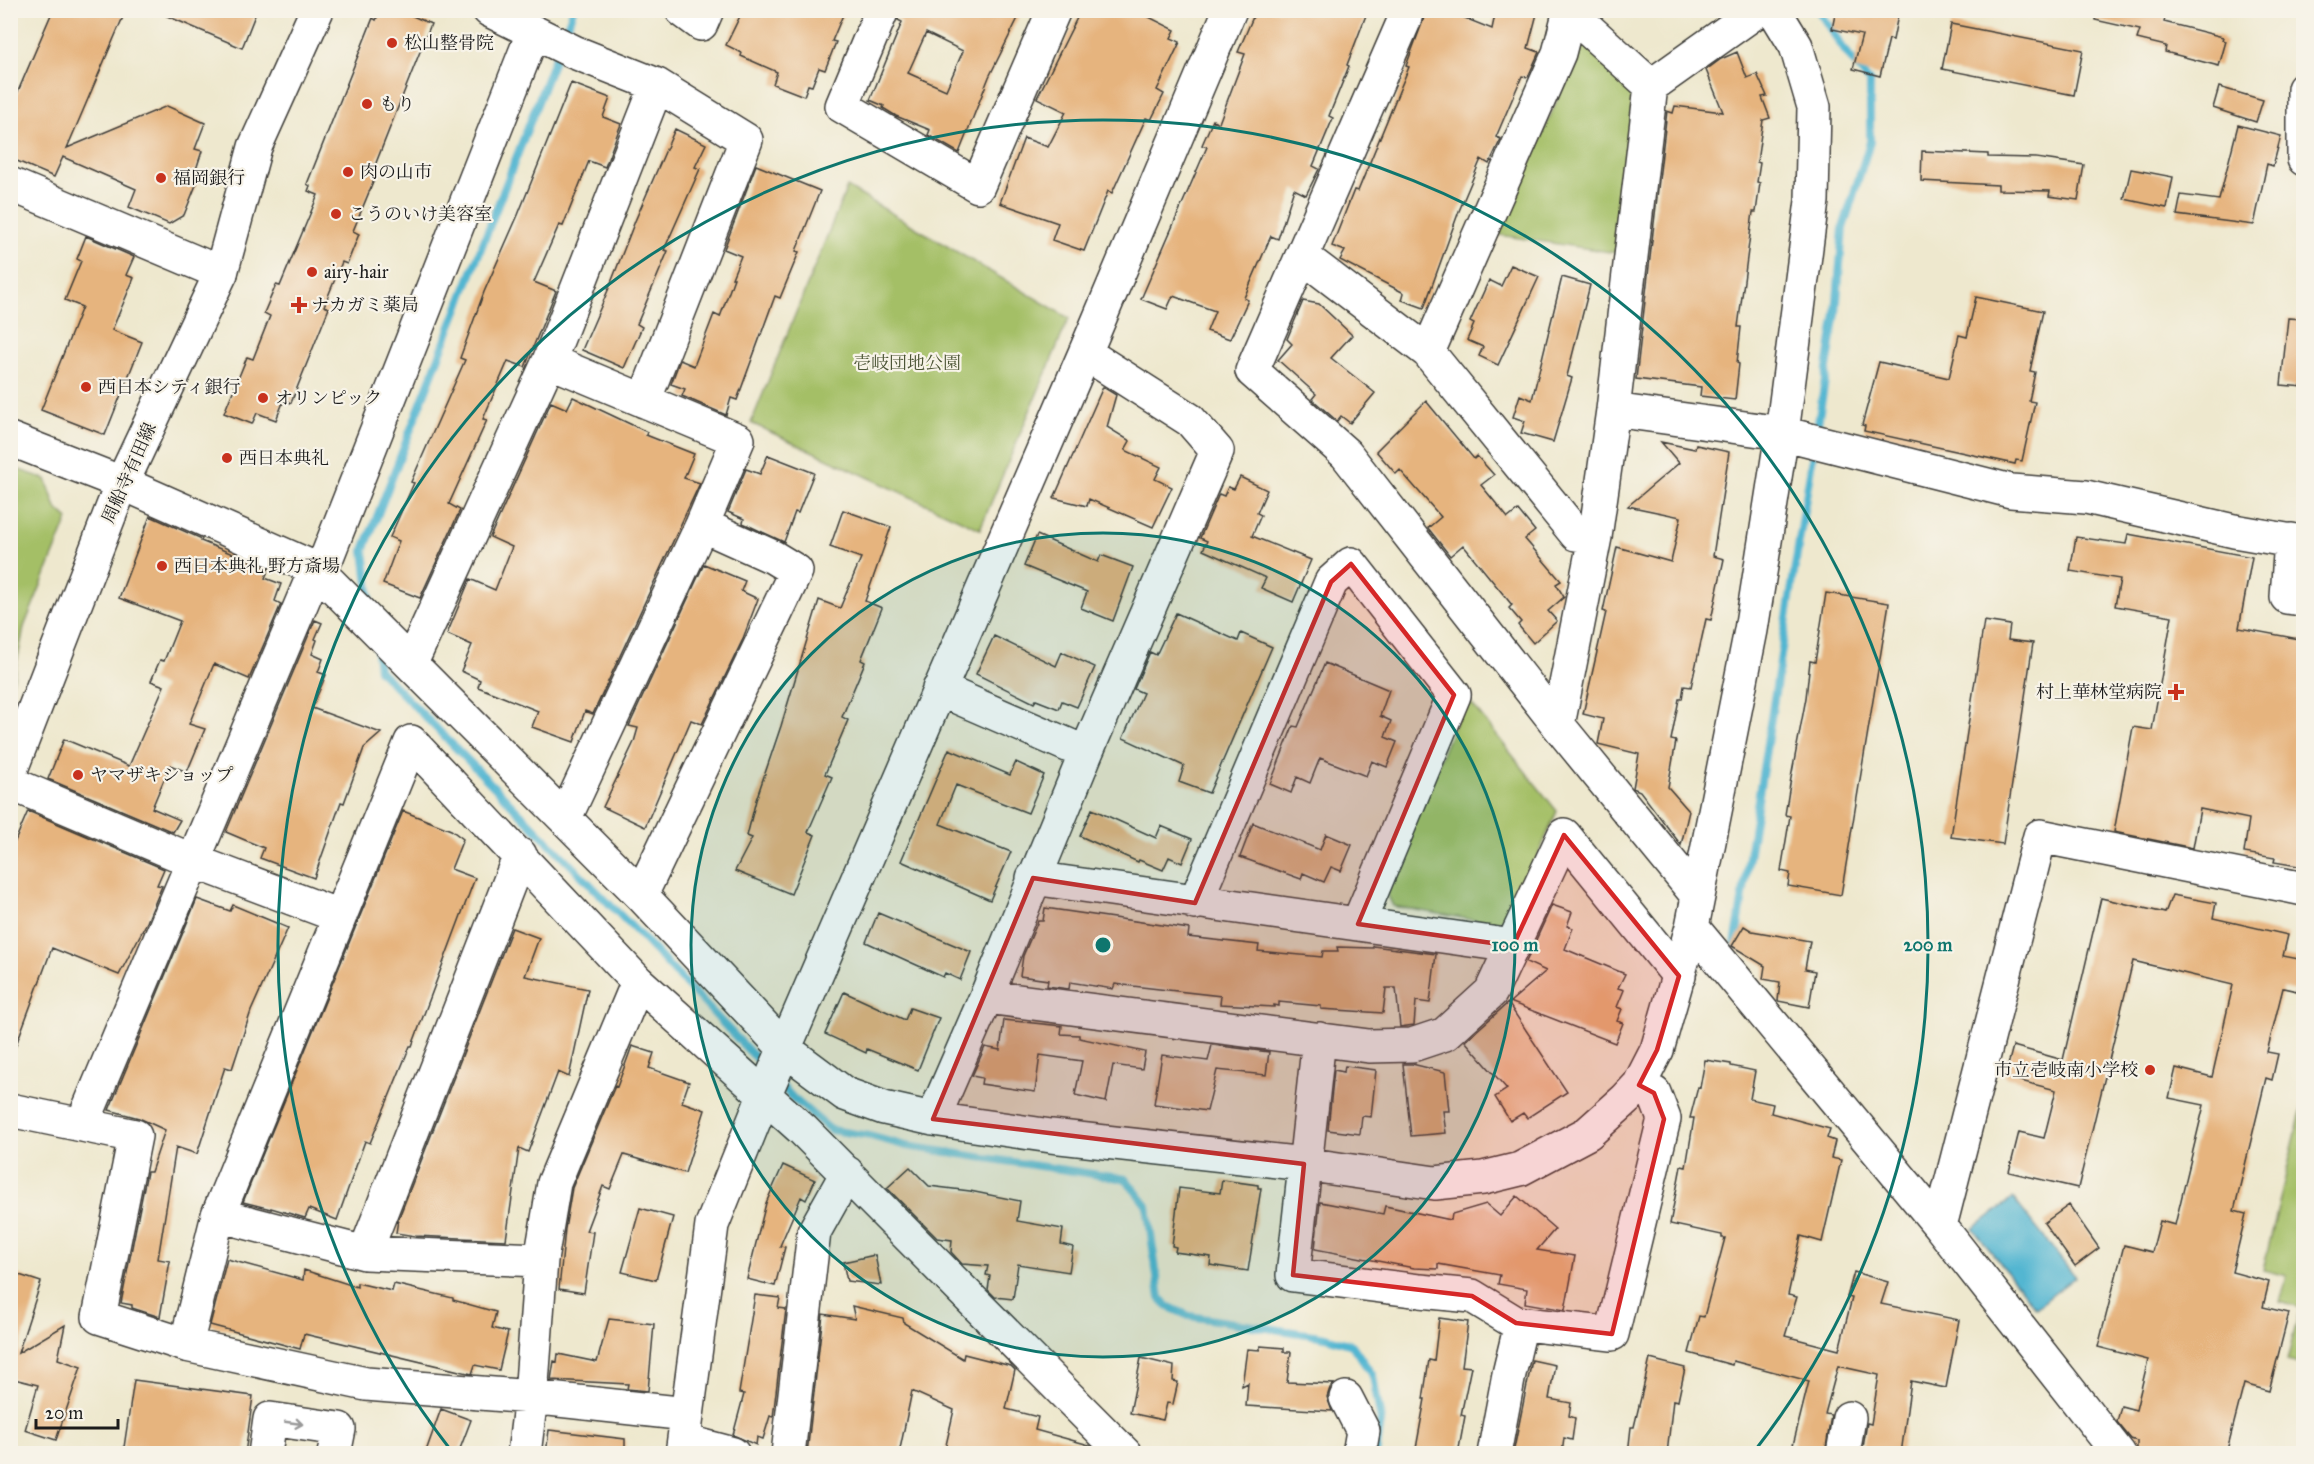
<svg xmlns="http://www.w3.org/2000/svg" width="2314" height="1464" viewBox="0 0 2314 1464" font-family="'IM FELL Great Primer','Noto Serif JP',serif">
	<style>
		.green { fill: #a4bf66; stroke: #606e41; stroke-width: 1.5 }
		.water { fill: #53b6d1; stroke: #386976; stroke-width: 1.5 }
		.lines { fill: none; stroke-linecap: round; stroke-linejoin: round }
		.stream { stroke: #53b6d1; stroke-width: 8 }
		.building { fill: #e6b47e; fill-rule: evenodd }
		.minor-casing { stroke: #3c3b37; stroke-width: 36 }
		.major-casing { stroke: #3c3b37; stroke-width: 36 }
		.minor { stroke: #fff; stroke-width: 33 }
		.major { stroke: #fff; stroke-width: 33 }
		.oneway { stroke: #999 }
		.marked { fill: #d62828; fill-opacity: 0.2; stroke: #d62828; stroke-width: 4.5; stroke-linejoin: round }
		.ring { fill: none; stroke: #0f766e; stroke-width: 3 }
		.poi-dot { fill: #c8321e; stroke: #f7f3e8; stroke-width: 2 }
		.labels { text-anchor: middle; stroke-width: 4.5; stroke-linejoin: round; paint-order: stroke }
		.poi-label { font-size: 18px; fill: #1c1c1c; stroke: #f7f3e8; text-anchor: start }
		.park-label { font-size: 18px; fill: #4c5536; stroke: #f7f3e8 }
		.street-label { font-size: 18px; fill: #1c1c1c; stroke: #f7f3e8 }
		.centre { fill: #0f766e; stroke: #f7f3e8; stroke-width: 3 }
		.ring-label { font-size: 18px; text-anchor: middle; font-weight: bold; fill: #0f766e; stroke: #f7f3e8; stroke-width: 4.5; stroke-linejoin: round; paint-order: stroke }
	</style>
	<rect width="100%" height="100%" fill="#f7f3e8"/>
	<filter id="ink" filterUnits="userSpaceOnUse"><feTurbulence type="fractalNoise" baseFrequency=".0167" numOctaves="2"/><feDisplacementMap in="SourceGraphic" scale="12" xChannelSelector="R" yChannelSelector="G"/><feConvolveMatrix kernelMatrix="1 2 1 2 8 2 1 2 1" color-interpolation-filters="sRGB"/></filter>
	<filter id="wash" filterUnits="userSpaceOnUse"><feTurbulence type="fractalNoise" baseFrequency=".008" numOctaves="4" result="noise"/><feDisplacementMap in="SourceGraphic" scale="24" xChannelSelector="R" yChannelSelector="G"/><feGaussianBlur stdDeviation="1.35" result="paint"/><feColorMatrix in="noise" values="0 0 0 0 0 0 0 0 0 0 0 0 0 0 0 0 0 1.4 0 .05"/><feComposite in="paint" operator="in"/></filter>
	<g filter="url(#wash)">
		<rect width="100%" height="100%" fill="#eee8ce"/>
		<path class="green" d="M1577,31L1635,86L1616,253L1499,235L1573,63Z
			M847,187L1069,318L980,529L751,423Z
			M11,467L46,479L56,508L68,519L24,627L14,678L11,685Z
			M1466,697L1557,811L1515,909L1497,924L1393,906L1385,890Z
			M2303,1103L2304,1365H2303L2287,1361L2300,1308L2280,1302L2287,1276L2263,1270Z"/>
		<path class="water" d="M2013,1198L2075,1277L2036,1308L1973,1229Z"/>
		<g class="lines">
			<path class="stream" d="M563,38L573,10
				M1816,435L1836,313L1843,228L1870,142V83L1845,51L1818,10
				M371,609L364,550L558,50
				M376,643L379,670L636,931L767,1070
				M1735,945L1814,447
				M777,1081L793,1098L831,1130L870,1136L906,1146L1126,1179L1147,1206L1160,1298L1167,1306L1189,1316L1326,1337L1352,1345L1373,1376L1381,1420L1376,1454"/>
		</g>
		<g id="blocks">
			<path class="building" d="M53,10H126L67,148L167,106L205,123L195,149L202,151L193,179L198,180L184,215L169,224L129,207L136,189L63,157L54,177L10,158V110Z
				M153,10H257L242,48Z
				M380,10H399L431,24L372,173L376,175L353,231L359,234L347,264L342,262L324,306L329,308L291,403L284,400L276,420L257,413L252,424L224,413L247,357L253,359L270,316L264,313L276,285L280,286L318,195L308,191L310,186L307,184L373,18L376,20Z
				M743,10H845L832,41L836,42L825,70L819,68L812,86L808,85L804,96L773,84L777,72L741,56L742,53L726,45Z
				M900,10H1022L989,77L959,153L928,135L930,130L896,116L883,108L884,106L870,100L902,22L898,20ZM926,33L963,51L946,90L908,73Z
				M1081,10H1135L1175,30L1171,38L1180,42L1157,90L1164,94L1151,120L1146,118L1112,193L1108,191L1084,251L1052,240L1058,223L1000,203L1024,138L1048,147L1066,112L1037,98Z
				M1256,10H1368L1347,65L1349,66L1329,116L1333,118L1313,166L1319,169L1306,195L1294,189L1278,239L1271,236L1244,298L1248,300L1230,339L1207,331L1215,311L1173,296L1167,309L1141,299L1207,147L1202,145L1213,120L1219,123L1245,54L1238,52Z
				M1427,10H1445L1492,29L1496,10H1538L1528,48L1539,52L1528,77L1522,76L1496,137L1501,139L1489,164L1481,159L1459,211L1424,308L1402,300L1404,293L1340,260L1345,251L1332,246L1354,190L1358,191L1409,67L1406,66Z
				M1836,10H1899L1893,40L1889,39L1880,76L1853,69L1862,35L1832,29Z
				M2096,10H2167L2164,22L2223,37L2222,40L2226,41L2219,66L2165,52L2166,46L2137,39L2140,30L2095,20Z
				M1951,24L2083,50L2074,95L1942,69Z
				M1737,52L1747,78L1757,74L1767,96L1762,97L1770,118L1763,120L1757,162L1760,163L1757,182L1760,183L1756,212H1753L1738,327H1741L1737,363L1739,364L1735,400L1700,396L1701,387L1636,379L1667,111L1673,113L1675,106L1723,112L1706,70L1721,59Z
				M571,83L610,98L603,117L621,124L605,167L589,161L563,226L559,225L534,282L556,291L525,367L508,361L483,419L487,420L449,504L460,510L420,598L383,584L399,541L390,537L414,483L411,482L465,360L460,358L484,292L518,215Z
				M2219,87L2263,100L2256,122L2213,108Z
				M2238,125L2281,136L2273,166L2267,164L2254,225L2177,215L2181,195L2219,200Z
				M675,129L706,144L695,167L700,169L664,250L668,251L637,324L642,327L624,368L582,350L609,288L635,221Z
				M1922,151L1988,154V157L2036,158L2084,165L2078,200L2049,196L2050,191L1998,190V185L1921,181Z
				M756,165L820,191L796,251L799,252L780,298L775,296L737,400L731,398L726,415L682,396L685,389L671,384L680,360L694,366L714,314L720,317L734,278H732L741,256L724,249Z
				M2131,169L2173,177L2167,208L2124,199Z
				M86,236L134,257L126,275L134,278L112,330L142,342L105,435L41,410L82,307L65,300L81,261L77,259Z
				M1511,265L1539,277L1498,365L1479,356L1483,347L1467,340L1474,324L1470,322L1489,280L1501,286Z
				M1562,277L1590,285L1567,376L1572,378L1553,442L1521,433L1525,421L1513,417L1520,395L1532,400Z
				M1976,297L2043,311L2030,371L2035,372L2029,401L2035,402L2022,461L2016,460L2015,464L1864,431L1865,426L1862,425L1879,362L1949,378L1959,335L1967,337Z
				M1303,301L1319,304L1352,335L1331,358L1375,393L1350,423L1341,416L1337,421L1312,399L1316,394L1278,360L1292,344L1287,339Z
				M2288,318L2304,319V387L2281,385Z
				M1103,387L1116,395L1107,427L1130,441L1125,450L1161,467L1155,479L1172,487L1153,527L1089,499L1087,506L1054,498Z
				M573,397L647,432L646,435L694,454L684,478L700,483L593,714L585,711L574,742L532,727L538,711L478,687L480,680L461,671L472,645L447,634L470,579L495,590L512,547L490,537L551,402L567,409Z
				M1426,401L1474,459L1477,456L1494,475L1481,485L1508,518L1518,510L1535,531L1525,539L1561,581L1556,584L1564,597L1548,611L1557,621L1533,643L1518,625L1521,622L1509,608L1512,605L1463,545L1450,556L1428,528L1441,517L1400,470L1396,474L1376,451Z
				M1661,442L1695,449L1696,445L1729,452L1713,556L1724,559L1711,620L1706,619L1691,687L1684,686L1682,699H1679L1671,740L1676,741L1668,787L1689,811L1681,845L1640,791L1633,788L1639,754L1598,744L1603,719L1583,714L1606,612L1603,611L1617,547L1671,562L1681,517L1628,506L1679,463Z
				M768,455L814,473L798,513L795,512L784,542L743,523L744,519L728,512L746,469L760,474Z
				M1240,477L1267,490L1257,513L1261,515L1252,536L1311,560L1293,602L1261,588L1266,578L1203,550L1207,541L1200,538L1219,494L1224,496L1228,487L1234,489Z
				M843,510L891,527L865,601L882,608L861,660L865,662L842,717L848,720L825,774L832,777L808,832L815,835L791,894L735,871L752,838L747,836L756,800L781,726L819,600L840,608L861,558L830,547Z
				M150,516L202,539L201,541L269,569L265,578L281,584L275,601L281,604L249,679L214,664L189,724L205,729L187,772L170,765L152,808L180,820L173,832L48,779L64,739L129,766L164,686L151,681L160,660L164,661L180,621L119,598Z
				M2128,534L2252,557L2239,628L2304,640V867L2274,862L2275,858L2244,853L2249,819L2200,809L2193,848L2114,832L2133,727L2152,730L2172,616L2115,606L2120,579L2070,571L2076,537L2126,544Z
				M1037,535L1098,562L1101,555L1133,567L1113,621L1081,608L1087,592L1024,566Z
				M704,564L745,581L741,591L758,599L742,641L702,724L691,720L645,827L603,807L634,742L638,728L629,726Z
				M1826,593L1889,603L1841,895L1788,886L1790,873L1781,871L1790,816L1785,815L1791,778L1806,698L1810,661L1815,662Z
				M1176,613L1238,641L1241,633L1272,647L1209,793L1179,782L1184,766L1123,738L1143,693L1134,689L1150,652L1156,655Z
				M315,620L322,623L315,639L317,640L312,654L323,659L318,672L326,675L312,708L381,733L364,748L344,803L341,802L314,878L260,858L264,848L226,832Z
				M1984,621L2010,625L2008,640L2033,643L2003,844L1951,837Z
				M994,636L1056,666L1062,652L1095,667L1077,707L1062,701L1059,709L1036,700L1034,703L976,674Z
				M1325,663L1389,690L1380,716L1391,721L1385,737L1397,742L1387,767L1372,761L1366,776L1320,758L1310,783L1297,777L1291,793L1270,784L1293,726L1298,727Z
				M949,749L1010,775L1016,762L1044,775L1028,813L956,785L940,824L1011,852L990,900L901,861Z
				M1092,809L1156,838L1161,826L1192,839L1182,863L1169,857L1163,870L1139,860L1138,862L1080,836Z
				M28,811L164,869L157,885L162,886L147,922L119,975L52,948L13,1053H10V853Z
				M403,811L451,830L463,839L451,869L475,878L412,1046H410L370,1143L365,1141L337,1220L309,1209L305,1218L271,1208V1209L243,1202Z
				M1253,823L1320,850L1326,834L1352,845L1341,871L1331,867L1324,882L1303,873L1301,879L1240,857Z
				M2172,895L2216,903L2213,918L2288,935L2283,956L2304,960L2297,991L2283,988L2267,1052L2278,1054L2272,1080L2266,1078L2234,1211L2246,1214L2232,1272L2269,1282L2263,1307L2289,1313L2269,1391L2244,1384L2226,1454H2137V1441L2131,1439L2117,1422L2121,1406L2136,1410L2148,1360L2098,1347L2124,1245L2152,1252L2160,1221L2175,1225L2204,1105L2169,1098L2176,1068L2212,1077L2233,985L2133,961L2078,1188L2009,1172L2019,1132L2044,1138L2056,1090L2005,1077L2013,1046L2063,1060L2101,898L2165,913Z
				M197,899L230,911L233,905L288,928L251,1011L232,1069L225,1067L197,1154L176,1147L158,1259L170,1261L160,1317L132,1308V1305L121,1303L147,1172H151L165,1130L139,1118L109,1110Z
				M1552,905L1572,912L1567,926L1573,928L1565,949L1625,974L1618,988L1624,990L1617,1007L1622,1009L1617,1021L1623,1023L1615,1043L1510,1002L1546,971L1526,962Z
				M1045,908L1189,929L1188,937L1259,945L1258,951L1322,957L1323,951H1338L1337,947L1373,948V946L1436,954L1430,1003L1416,1001L1414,1025L1400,1027L1396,988H1386L1383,1013L1321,1009V1006L1279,1002V1006L1274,1005V1007L1220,1004L1221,996L1115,984L1113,989L1070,982L1069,989L1047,986L1048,980L1020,976L1023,956L1038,921H1043Z
				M878,913L971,952L960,980L945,973L943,977L866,942Z
				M1744,926L1752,931L1810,941L1805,969L1815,971L1809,1007L1778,1001L1780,982L1763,979L1765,966L1732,946Z
				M512,928L539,938L525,976L588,989L569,1077L558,1072L528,1152L519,1148L506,1240L415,1236L396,1233L398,1220Z
				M844,992L905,1020L910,1008L939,1018L918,1070L867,1049L866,1053L825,1034Z
				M1508,1003L1567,1092L1527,1118L1523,1113L1510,1121L1495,1097L1507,1089L1465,1041Z
				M1004,1020L1062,1026L1061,1034L1079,1035V1038L1145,1052L1142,1069L1113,1065L1106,1102L1075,1095L1082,1061L1040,1055L1035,1092L981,1084L982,1078L972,1076L985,1047L1000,1050Z
				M1212,1045L1269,1052L1266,1075L1217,1070L1207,1111L1154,1104L1162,1055L1208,1061Z
				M632,1046L654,1053L649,1068L689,1082L682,1102L705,1110L685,1173L624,1155L610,1189L603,1186L586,1231L593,1232L584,1293L559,1289L565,1229L572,1188L615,1086L617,1087Z
				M1705,1060L1731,1064V1066L1755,1071L1750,1099L1773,1104L1771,1113L1830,1129L1827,1138L1835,1141L1831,1158L1841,1160L1822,1242L1801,1236L1788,1295L1797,1297L1785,1336L1839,1350L1852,1298L1847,1297L1854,1272L1888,1282L1881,1304L1959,1320L1946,1388L1911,1381L1901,1454H1862L1867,1423L1871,1424L1879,1375L1838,1366L1825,1414L1831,1415L1825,1454H1809L1792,1449L1809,1381L1733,1361L1732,1365L1689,1353L1699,1316L1704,1317L1725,1238H1722V1235L1670,1224L1681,1166L1686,1167L1694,1118H1690L1698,1087L1700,1088Z
				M1403,1064H1412L1445,1072L1449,1111H1443L1446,1133L1411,1136Z
				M1345,1066L1376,1070L1371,1117L1362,1116L1360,1134L1328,1130L1334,1070L1344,1072Z
				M783,1165L815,1180L806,1200L801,1197L780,1246L785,1247L775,1286L747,1279L766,1203Z
				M910,1167L929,1186L970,1191L1020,1201L1017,1221L1063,1229L1061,1244L1073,1247L1069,1272L1018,1264L1013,1299L995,1297L988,1290L990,1276L986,1275L988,1266L962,1264L951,1252L952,1240L937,1238L887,1188Z
				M1222,1180L1258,1185V1188H1261L1248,1271L1210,1265L1211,1257L1175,1252L1176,1247L1172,1246L1179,1188L1220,1193Z
				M1517,1196L1555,1229L1537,1250L1575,1256L1565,1310L1525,1303L1527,1289L1498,1284L1500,1275L1438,1264V1269L1414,1268L1315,1249L1320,1202L1383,1214L1385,1206L1451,1220L1452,1214L1486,1204L1500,1216Z
				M2069,1205L2099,1248L2075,1266L2044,1223Z
				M640,1208L673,1217L656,1280L622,1272Z
				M875,1255L881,1285L847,1281L843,1262Z
				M227,1259L303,1280L304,1270L357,1287V1283L392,1291L394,1284L453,1298V1300L496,1312L492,1328L508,1332L499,1370L475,1365L472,1374L304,1334L300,1349L210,1325Z
				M10,1272L41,1282L18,1353L65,1325L58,1359L81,1367L56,1440L25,1430L38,1385L10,1378Z
				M755,1295L780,1298L778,1308L786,1309L773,1417L770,1416L763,1439L757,1437L756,1445L733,1435L744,1394L739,1393Z
				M852,1306L903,1318L904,1323L963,1359L964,1354L1011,1366L1015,1370L1006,1409L1038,1417L1035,1430L1089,1445L1094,1449V1454H944L954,1410L912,1391L899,1454H807L823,1314L855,1319Z
				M1439,1318L1468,1322L1462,1366L1471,1367L1461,1415L1465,1416L1458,1454H1415L1425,1399H1423L1429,1360L1434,1361Z
				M609,1319L654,1324L648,1391L627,1389L628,1384L551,1380L554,1361L557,1362L558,1354L597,1362Z
				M1260,1346L1284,1348V1352H1291L1287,1382L1334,1384L1330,1388L1327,1397L1332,1411L1246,1406L1248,1383L1242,1386L1247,1349L1260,1350Z
				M1141,1358L1174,1366L1173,1381L1178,1382L1173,1404L1167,1403L1163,1420L1130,1413Z
				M1650,1359L1685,1368L1678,1401L1673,1400L1667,1454H1628L1631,1427H1634Z
				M1532,1360L1555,1365L1549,1399L1571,1403L1569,1416L1575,1418L1572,1440L1564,1438L1562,1454H1513Z
				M134,1380L253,1396L245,1454H123Z
				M441,1409L471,1420L458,1454H425Z
				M549,1430L625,1439V1454H546Z"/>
		</g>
	</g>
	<g filter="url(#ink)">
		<use href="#blocks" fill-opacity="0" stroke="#3c3b37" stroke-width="1.5"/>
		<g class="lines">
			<g class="minor-casing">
				<path id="minor" d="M489,10L574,52L657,85L746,140L644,401
					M682,10L701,24L707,10
					M882,10L842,106L978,186L1054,10
					M1407,10L1404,21L1252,371L1346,454L1558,725L1697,895
					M1567,10L1651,86
					M2304,89V159
					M10,184L221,273
					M1302,256L1428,352L1576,534L1595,537
					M1428,352L1559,53L1569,14
					M549,361L738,440L702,525L565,818
					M1613,410L1782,433L2011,491L2086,497L2234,531L2304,543
					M10,439L122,483L316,569L641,895L786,1050L845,1094L884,1108L933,1119L1051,1136L1304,1164L1435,1183L1483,1178L1520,1169L1588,1133L1626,1099L1639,1085L1657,1050L1692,927L1751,630L1782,433L1812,201L1814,107L1796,46L1774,10
					M2291,540L2287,597L2304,599
					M411,663L549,361L657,85
					M939,689L1086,753
					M1558,725L1595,537L1613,410L1651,86L1758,10
					M10,783L193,861L339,916
					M1033,878L1513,946
					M641,895L796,571L773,557L702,525
					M1195,903L1331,582L1351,564L1454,695L1358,924
					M1692,927L1940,1226L2119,1454
					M986,997L1369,1046L1412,1045L1445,1034L1491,992L1564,835L1679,976
					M1319,1039L1293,1275L1420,1291L1472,1296L1516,1323L1612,1334L1664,1119L1654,1093L1639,1085
					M10,1110L135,1136L99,1317L186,1345L366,1384L531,1397L687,1414
					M933,1119L986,997L1086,753L1217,451L1190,420L1085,353
					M82,1125L316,569L327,557L533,33
					M218,1215L365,1253L541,1260
					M1940,1226L2040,836L2304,889
					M365,1253L520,855
					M186,1345L218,1215L411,742L638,982L803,1130L1125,1454
					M1346,1398L1363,1431L1359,1454
					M684,1441L733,1454
					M265,1454L270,1419L339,1429L334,1454
					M524,1454L531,1397L541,1260L554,1183L638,982
					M682,1454L712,1225L764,1096L1085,353L1230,10
					M788,1454L814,1232L847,1173
					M1494,1454L1509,1374L1521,1324
					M1843,1454L1849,1418"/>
			</g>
			<g class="major-casing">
				<path id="major" d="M10,772L122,483L221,273L255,147L317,10"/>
			</g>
			<use href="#minor" class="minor"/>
			<use href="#major" class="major"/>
		</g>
		<defs><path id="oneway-shaft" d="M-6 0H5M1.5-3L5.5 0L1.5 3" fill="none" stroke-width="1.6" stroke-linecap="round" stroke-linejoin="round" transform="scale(1.5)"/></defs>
		<use class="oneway" href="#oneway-shaft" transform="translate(294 1423) rotate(8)"/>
	</g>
	<path class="marked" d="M1351,564L1454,695L1358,924L1513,946L1564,835L1679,976L1657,1050L1639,1085L1654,1093L1664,1119L1612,1334L1516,1323L1472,1296L1293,1275L1304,1164L933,1119L1033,878L1195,903L1331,582Z"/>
	<circle cx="1103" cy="945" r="412" fill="#0f766e" fill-opacity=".12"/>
	<g class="ring">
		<circle cx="1103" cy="945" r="412"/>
		<path d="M453 1453A825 825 0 1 1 1753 1453"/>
	</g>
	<g class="poi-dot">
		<circle cx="392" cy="43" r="6"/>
		<circle cx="367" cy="104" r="6"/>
		<circle cx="348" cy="172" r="6"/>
		<circle cx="161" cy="178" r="6"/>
		<circle cx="336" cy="214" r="6"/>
		<circle cx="312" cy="272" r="6"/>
		<path d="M296 296h6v6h6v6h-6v6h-6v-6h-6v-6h6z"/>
		<circle cx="86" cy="387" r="6"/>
		<circle cx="263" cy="398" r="6"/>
		<circle cx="227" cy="458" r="6"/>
		<circle cx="162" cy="566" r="6"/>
		<path d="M2173 683h6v6h6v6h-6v6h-6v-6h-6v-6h6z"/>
		<circle cx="78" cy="775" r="6"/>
		<circle cx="2150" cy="1070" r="6"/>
	</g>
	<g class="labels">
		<g class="poi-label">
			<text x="404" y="49">松山整骨院</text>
			<text x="379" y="110">もり</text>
			<text x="360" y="178">肉の山市</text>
			<text x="173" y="184">福岡銀行</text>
			<text x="348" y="220">こうのいけ美容室</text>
			<text x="324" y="278">airy-hair</text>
			<text x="311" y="311">ナカガミ薬局</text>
			<text x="98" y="393">西日本シティ銀行</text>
			<text x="275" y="404">オリンピック</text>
			<text x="239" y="464">西日本典礼</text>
			<text x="174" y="572">西日本典礼 野方斎場</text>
			<text x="2162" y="698" text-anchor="end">村上華林堂病院</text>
			<text x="90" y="781">ヤマザキショップ</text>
			<text x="2138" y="1076" text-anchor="end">市立壱岐南小学校</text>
		</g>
		<g class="park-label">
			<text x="907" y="369">壱岐団地公園</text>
		</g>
		<g class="street-label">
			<text transform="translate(129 473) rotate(-66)" y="6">周船寺有田線</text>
		</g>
	</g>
	<circle cx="1103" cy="945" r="9" class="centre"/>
	<g class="ring-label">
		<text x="1515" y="951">100 m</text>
		<text x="1928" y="951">200 m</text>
	</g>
	<rect width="2314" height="1464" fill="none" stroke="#f7f3e8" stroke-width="36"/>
	<path d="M36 1419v9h82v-9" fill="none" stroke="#1c1c1c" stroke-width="3"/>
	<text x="45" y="1419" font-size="18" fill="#1c1c1c" stroke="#f7f3e8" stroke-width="4.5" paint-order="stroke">20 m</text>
</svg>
